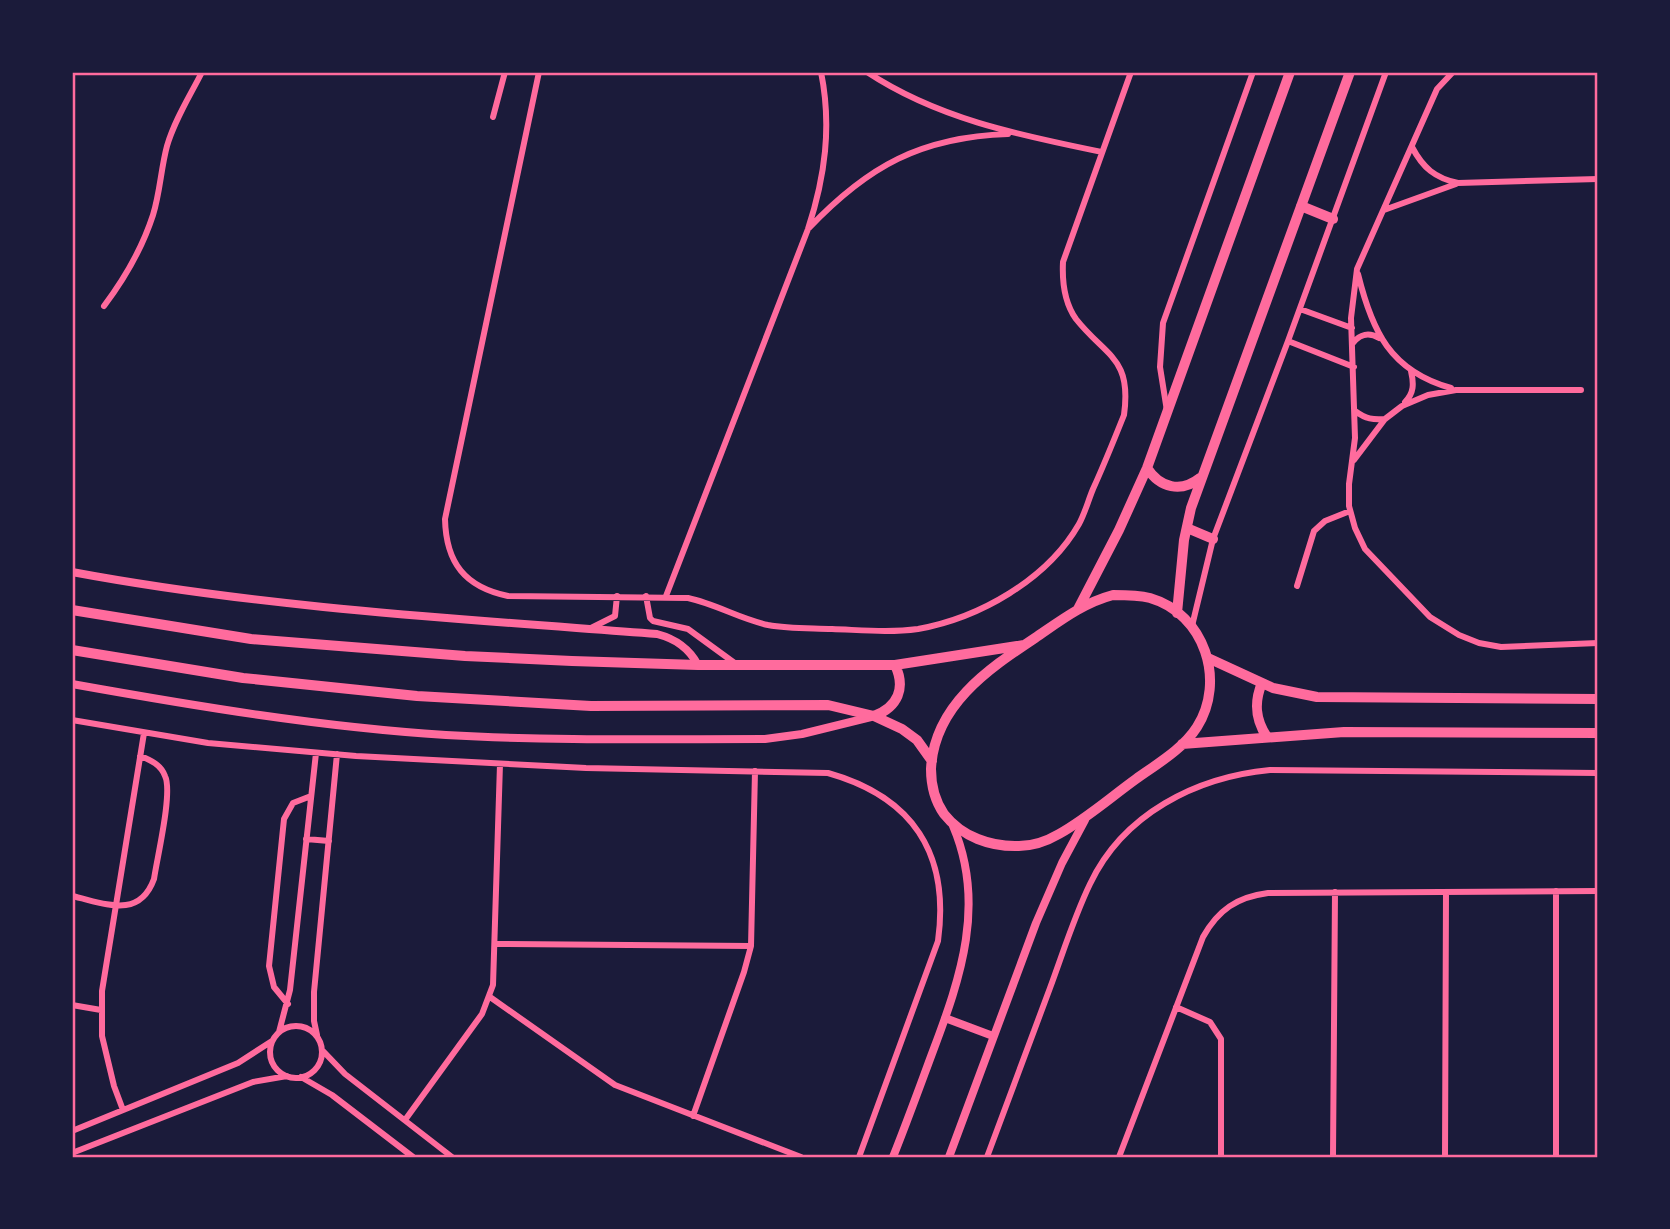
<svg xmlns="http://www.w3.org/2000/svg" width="1670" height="1229" viewBox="0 0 1670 1229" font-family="Overpass,sans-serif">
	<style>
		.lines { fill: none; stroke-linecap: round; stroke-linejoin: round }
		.minor { stroke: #ff6b9d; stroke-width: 6 }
		.tertiary { stroke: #ff6b9d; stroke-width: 8 }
		.primary { stroke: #ff6b9d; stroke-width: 10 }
		.neatline { fill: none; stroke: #ff6b9d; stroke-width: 2.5 }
	</style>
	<rect width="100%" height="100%" fill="#1b1b3a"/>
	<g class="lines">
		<path class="minor" d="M539,72L445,519C446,563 465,587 508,596L688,598C716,604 740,619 768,625C789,629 811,628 832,629C861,630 889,633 918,629C979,618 1047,580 1079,524C1085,513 1088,501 1093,489C1104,465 1114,440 1124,415C1132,357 1106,357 1076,319C1064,302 1062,282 1063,262L1131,72
			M867,72C938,119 1019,135 1102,152
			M1453,72L1437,89L1357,269L1351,318L1355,438L1349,484V506L1355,528L1365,549L1430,617L1459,635L1479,643L1501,647L1598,643
			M493,117L505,72
			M1412,147C1423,168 1435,178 1458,183L1598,179
			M1384,210L1456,184
			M809,228C868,166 921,137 1008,134
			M1358,274C1372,331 1390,371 1451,388
			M104,306C125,278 142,249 153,215C160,193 161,168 167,146C175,119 190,96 202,72
			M1300,309L1352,328
			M1288,341L1354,367
			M1353,343C1360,334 1369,332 1379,338
			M1405,402C1414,393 1414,384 1411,371
			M1167,411L1160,367L1163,323L1253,72
			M1355,411C1366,419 1373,420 1385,419
			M1354,460L1385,419L1402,406L1428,395L1456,390H1581
			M1297,586L1314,531L1325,521L1350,511
			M646,596L650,618L653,621L688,629L736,664
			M666,596L808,229C825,177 832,126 821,72
			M1192,626L1213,539L1288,341L1386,72
			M591,628L615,616L617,596
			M72,720L208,743L356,756L586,768L828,773C913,797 950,854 938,941L859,1157
			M306,839L329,841
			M72,896C104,903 139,920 154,879C157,858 173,792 165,776C161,765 151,760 140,756
			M496,944L751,946
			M490,997L615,1085L801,1157
			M288,1004L274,987L269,966L284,819L293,803L311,796
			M72,1005L101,1010
			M1176,1007L1210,1022L1221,1039V1157
			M270 1052a26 26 0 1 1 52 0a26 26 0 1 1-52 0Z
			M279,1032L290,990L316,753
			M317,1035L314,1021V992L337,754
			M323,1051L345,1074L452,1157
			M301,1077L332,1095L413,1157
			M123,1110L114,1086L102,1036V991L144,733
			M693,1116L744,972L751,946L755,771
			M405,1120L482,1014L493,985L500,764
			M72,1131L238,1063L272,1041
			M72,1153L253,1082L287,1076
			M987,1157C1008,1101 1029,1044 1050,988C1063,953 1074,917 1090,884C1123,814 1196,777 1270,770L1598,773
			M1119,1157L1203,937C1218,910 1237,897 1268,893L1598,891
			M1333,1157L1335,892
			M1445,1157L1446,892
			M1556,1157V891"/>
		<path class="tertiary" d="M72,572C265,608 461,619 657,634C676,639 689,648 698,665
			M72,684C195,706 320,727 446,735C552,741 658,739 765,739L802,734L871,717
			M945,1018L993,1036
			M893,1157C907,1122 920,1086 933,1051C961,977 986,903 953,826
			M949,1157L1036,923L1062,863L1085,820"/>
		<path class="primary" d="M1301,206L1333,219
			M1147,468C1160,488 1181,493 1200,478
			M1187,528L1213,539
			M1113,595C1126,595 1138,595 1150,598C1205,614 1226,681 1197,727C1183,749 1157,764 1136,779C1111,797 1086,819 1059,834C1047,841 1033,846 1019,846C991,847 962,837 944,814C935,801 931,785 931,769C934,706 987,670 1035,638C1060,621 1083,603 1113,595Z
			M1078,609L1119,530L1147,468L1290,72
			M72,610L251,639L465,656L572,661L698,665H895L1024,645
			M1177,613L1184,540L1191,508L1350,72
			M72,650L243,678L417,696L591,706L828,705L874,716L902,729L917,740L932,761
			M1208,658L1273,688L1317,697L1598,699
			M1262,683C1254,702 1255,719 1267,737
			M874,716C898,707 906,688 895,665
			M1182,744L1344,732L1598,733"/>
	</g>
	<rect width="1670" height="1229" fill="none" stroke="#1b1b3a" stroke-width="147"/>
	<rect x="74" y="74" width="1522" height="1082" class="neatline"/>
</svg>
